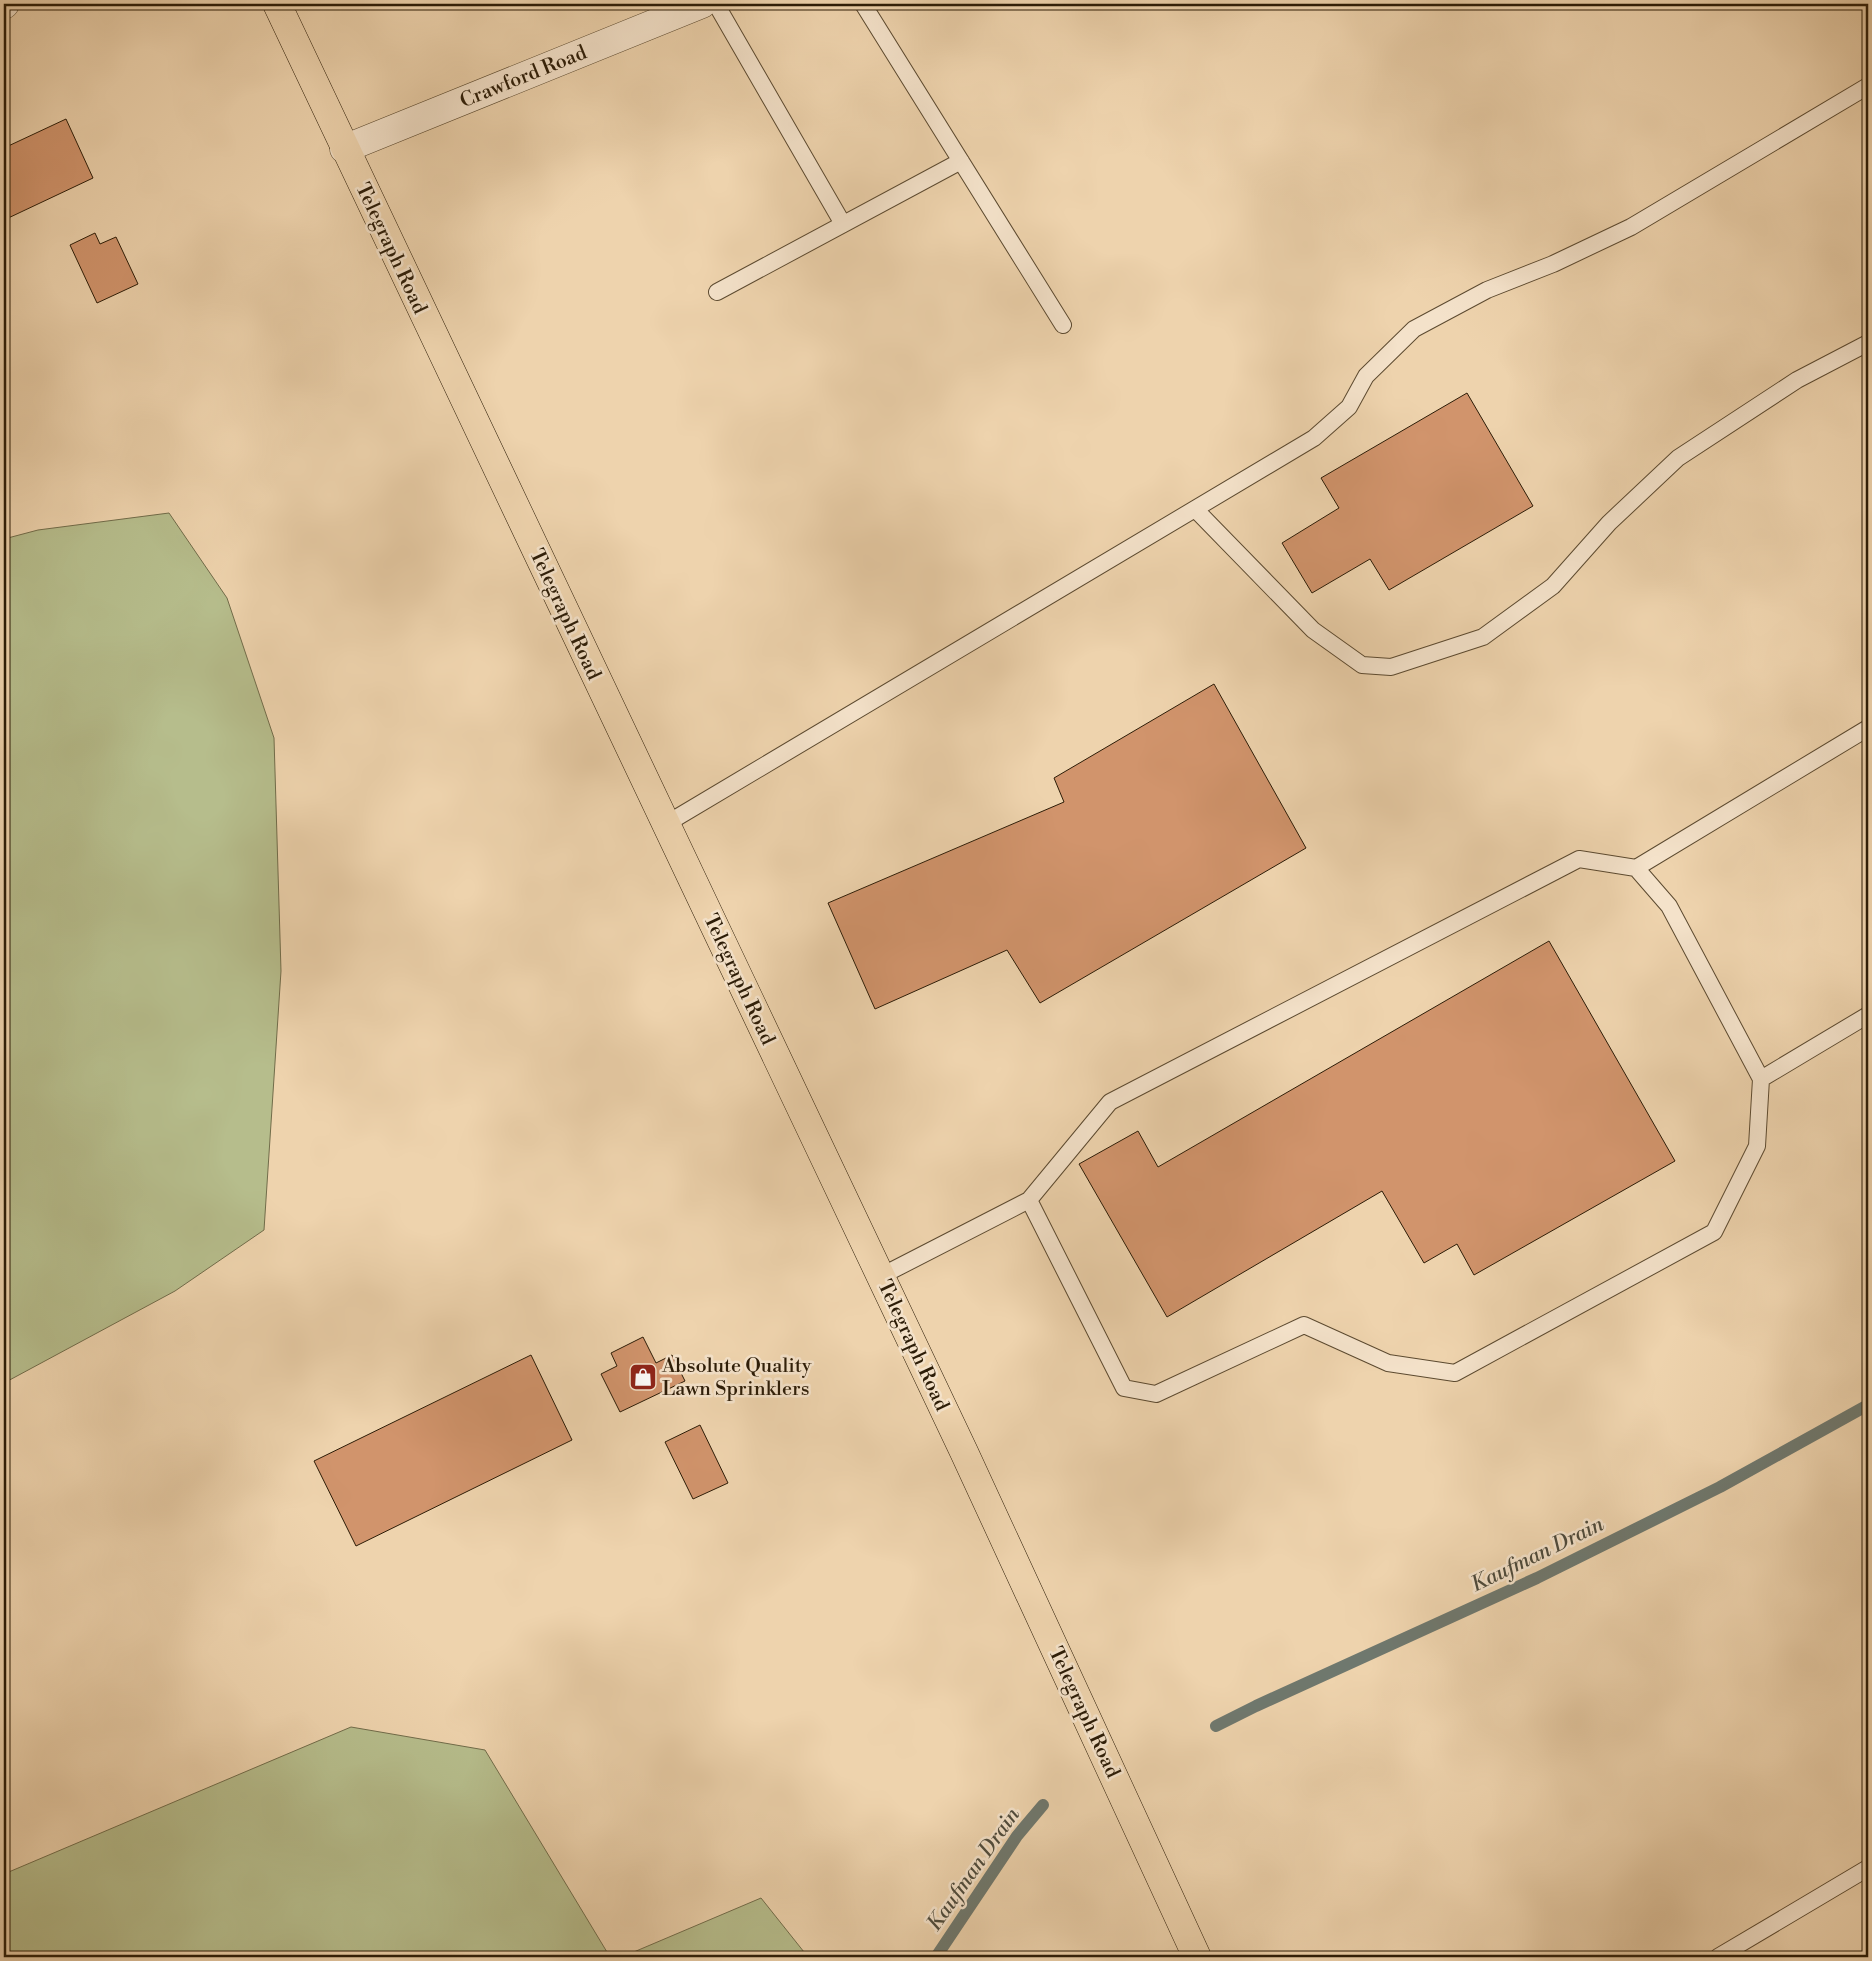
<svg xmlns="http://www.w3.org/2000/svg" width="1872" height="1961" viewBox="0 0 1872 1961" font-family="'Libre Bodoni',serif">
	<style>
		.green { fill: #b6bd8c; stroke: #716c4a }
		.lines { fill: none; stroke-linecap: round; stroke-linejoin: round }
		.stream { stroke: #6f786e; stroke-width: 12 }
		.building { fill: #d1946c; stroke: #2c1c07 }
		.service-casing { stroke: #5c4a30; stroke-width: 18 }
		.minor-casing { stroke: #5c4a30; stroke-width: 29 }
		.primary-casing { stroke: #2c1c07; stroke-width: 29 }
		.service { stroke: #f4e2ca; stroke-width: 16 }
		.minor { stroke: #f4e2ca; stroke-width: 28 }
		.primary { stroke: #eed3ad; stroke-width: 28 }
		.labels { text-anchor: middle; stroke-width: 5; stroke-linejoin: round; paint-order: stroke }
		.street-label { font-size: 20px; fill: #2c1c07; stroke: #f4e2ca }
		.poi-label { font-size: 20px; fill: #2c1c07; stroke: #f4e2ca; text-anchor: start }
		.water-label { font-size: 21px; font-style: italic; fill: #4e4a3b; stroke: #f4e2ca }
	</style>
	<rect width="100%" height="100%" fill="#eed3ad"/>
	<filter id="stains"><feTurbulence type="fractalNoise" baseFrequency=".004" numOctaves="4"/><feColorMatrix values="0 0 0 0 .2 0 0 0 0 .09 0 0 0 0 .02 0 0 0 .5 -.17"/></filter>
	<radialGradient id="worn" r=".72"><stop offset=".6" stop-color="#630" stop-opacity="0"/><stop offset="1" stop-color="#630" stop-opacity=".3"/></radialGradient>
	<path class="green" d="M169,513L227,598L274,738L281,971L264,1230L175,1291L4,1383V539L38,530Z
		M351,1727L485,1750L610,1957H4V1874Z
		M761,1898L808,1957H622Z"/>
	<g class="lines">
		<path class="stream" d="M1216,1726L1256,1706L1537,1578L1720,1487L1868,1405
			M936,1957L1017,1836L1043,1805"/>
	</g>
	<path class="building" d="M66,119L93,178L4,220V148Z
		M95,233L100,244L116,237L138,284L97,303L70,245Z
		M1467,393L1533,506L1389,590L1370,559L1312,593L1282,543L1339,508L1321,478Z
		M1214,684L1306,848L1040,1003L1007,950L875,1009L828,903L1064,802L1054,778Z
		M1549,941L1675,1161L1474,1275L1457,1244L1424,1263L1382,1191L1167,1317L1079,1164L1138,1131L1158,1167Z
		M643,1337L656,1363L672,1355L685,1381L620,1412L601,1374L617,1366L611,1353Z
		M531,1355L572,1440L356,1546L314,1461Z
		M700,1425L728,1483L693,1499L665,1442Z"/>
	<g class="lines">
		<g class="service-casing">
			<path id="service" d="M716,4L843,224
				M863,4L1063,325
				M717,292L961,161
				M1195,509L1313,630L1362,665L1391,667L1483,637L1553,586L1609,523L1678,458L1797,380L1868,343
				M666,824L1314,438L1349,407L1366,376L1414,329L1487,290L1553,264L1631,227L1868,86
				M1636,868L1868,728
				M1761,1079L1868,1015
				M881,1276L1029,1200L1124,1388L1156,1394L1304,1325L1388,1363L1455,1373L1714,1232L1757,1146L1761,1079L1669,906L1636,868L1579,859L1110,1102L1029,1200
				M1718,1957L1868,1868"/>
		</g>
		<g class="minor-casing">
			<path id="minor" d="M4,5L5,4
				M344,149L702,4"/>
		</g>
		<g class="primary-casing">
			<path id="primary" d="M277,4L964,1452L1197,1957"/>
		</g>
		<use href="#service" class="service"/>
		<use href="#minor" class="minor"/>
		<use href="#primary" class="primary"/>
	</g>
	<defs>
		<g id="shop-square" transform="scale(1.4375)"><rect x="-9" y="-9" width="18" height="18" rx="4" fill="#8f2418" stroke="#f4e2ca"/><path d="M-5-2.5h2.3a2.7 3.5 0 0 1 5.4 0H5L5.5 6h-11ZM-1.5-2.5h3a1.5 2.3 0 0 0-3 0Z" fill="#fff"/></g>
	</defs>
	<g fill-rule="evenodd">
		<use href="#shop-square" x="643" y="1377"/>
	</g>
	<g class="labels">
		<g class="street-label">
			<text transform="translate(523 76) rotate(-22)" y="7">Crawford Road</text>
			<text transform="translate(392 248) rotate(65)" y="7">Telegraph Road</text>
			<text transform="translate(566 614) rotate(65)" y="7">Telegraph Road</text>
			<text transform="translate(740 979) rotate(65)" y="7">Telegraph Road</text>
			<text transform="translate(914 1345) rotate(65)" y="7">Telegraph Road</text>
			<text transform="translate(1085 1712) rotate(65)" y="7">Telegraph Road</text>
		</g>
		<g class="poi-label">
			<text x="662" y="1372">Absolute Quality<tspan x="662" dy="23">Lawn Sprinklers</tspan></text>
		</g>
		<g class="water-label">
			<text transform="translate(1537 1554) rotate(-26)" y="7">Kaufman Drain</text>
			<text transform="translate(973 1869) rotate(-55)" y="7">Kaufman Drain</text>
		</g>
	</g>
	<rect width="1872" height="1961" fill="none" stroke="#eed3ad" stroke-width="20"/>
	<rect x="5" y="5" width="1862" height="1951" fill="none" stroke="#2c1c07" stroke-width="2.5"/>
	<rect x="10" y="10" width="1852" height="1941" fill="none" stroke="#2c1c07"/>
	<rect width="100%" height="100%" filter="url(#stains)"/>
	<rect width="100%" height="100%" fill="url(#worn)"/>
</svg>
